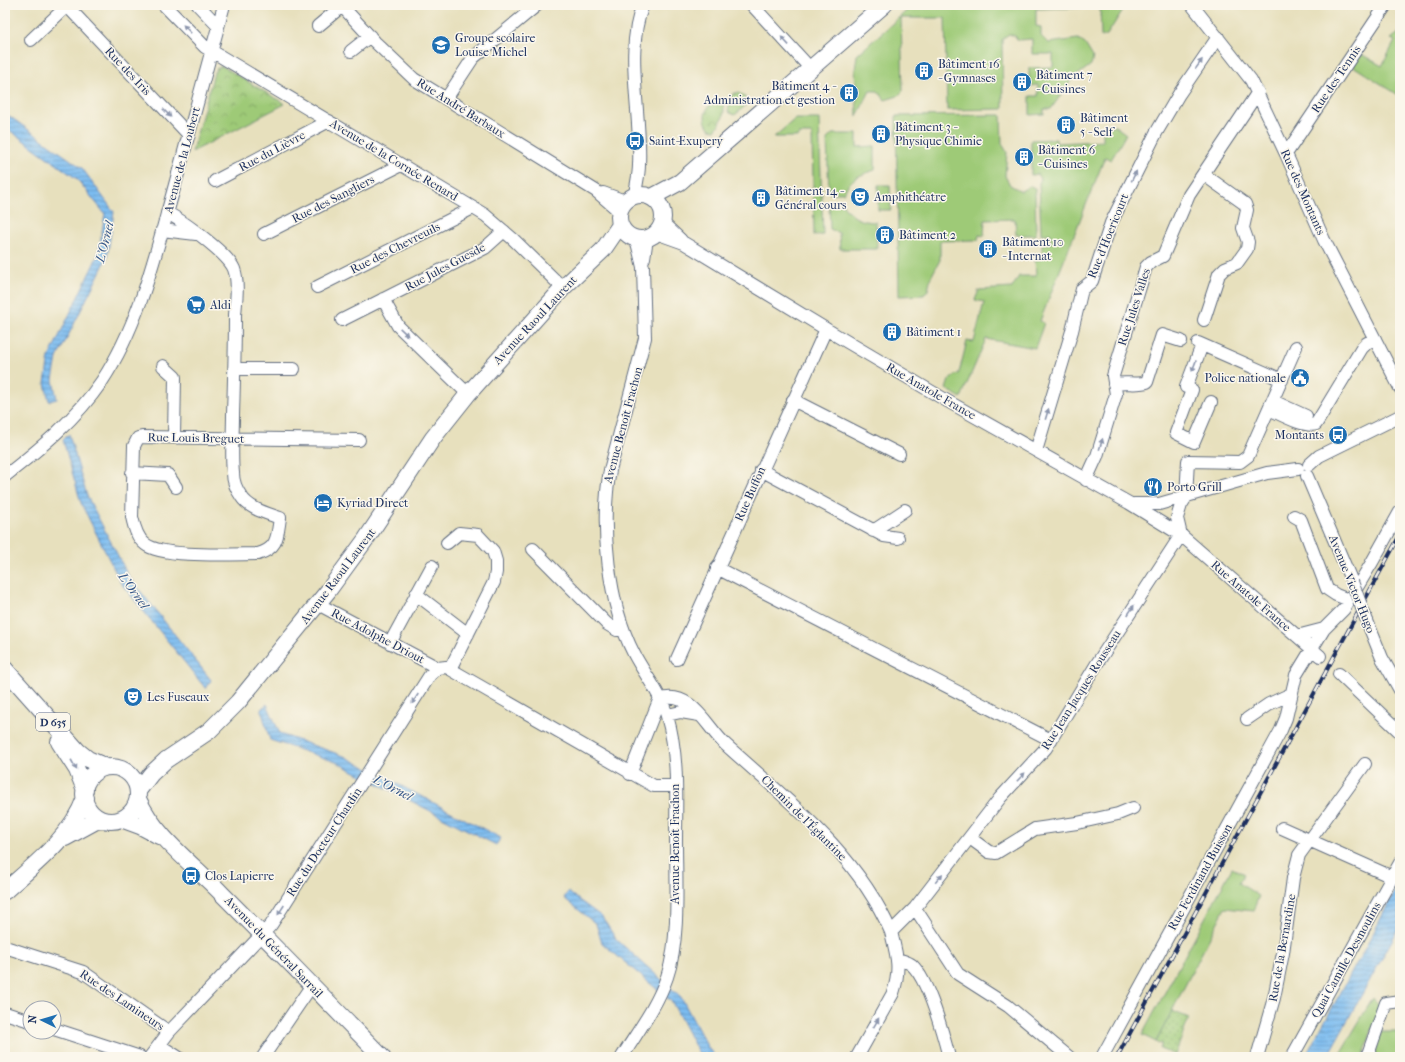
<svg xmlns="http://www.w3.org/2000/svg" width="1405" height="1062" viewBox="0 0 1405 1062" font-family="'IM FELL French Canon',serif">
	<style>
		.grass { fill: #9eca77; stroke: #5c7c6a }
		.park { fill: url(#park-crowns); stroke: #5c7c6a }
		.garden { fill: url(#garden-dots); stroke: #5c7c6a }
		.water { fill: url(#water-rules); stroke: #4b76a7 }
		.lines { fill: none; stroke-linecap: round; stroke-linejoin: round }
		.minor-casing { stroke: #626d7f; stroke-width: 14 }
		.major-casing { stroke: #626d7f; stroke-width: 18 }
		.minor { stroke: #fff; stroke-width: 12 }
		.major { stroke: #fff; stroke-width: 16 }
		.rail-casing { stroke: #1b2f5e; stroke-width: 4 }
		.rail { stroke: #fbf7ec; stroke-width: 2.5; stroke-dasharray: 8; stroke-linecap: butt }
		.minor-bridge-casing { stroke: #626d7f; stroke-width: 14; stroke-linecap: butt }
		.minor-bridge { stroke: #fff; stroke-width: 12 }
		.oneway { fill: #8d97ae }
		.labels { text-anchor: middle; stroke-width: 3; stroke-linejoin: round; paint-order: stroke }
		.shield { fill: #fbf7ec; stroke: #5e6b89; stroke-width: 1 }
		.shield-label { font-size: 11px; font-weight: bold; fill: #1b2f5e }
		.poi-label { font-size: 12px; fill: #1b2f5e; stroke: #fbf7ec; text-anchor: start }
		.street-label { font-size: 12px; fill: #1b2f5e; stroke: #fbf7ec }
		.water-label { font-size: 13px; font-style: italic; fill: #38598a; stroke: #fbf7ec }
	</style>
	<defs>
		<pattern id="park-crowns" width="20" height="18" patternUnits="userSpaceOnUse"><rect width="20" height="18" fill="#9eca77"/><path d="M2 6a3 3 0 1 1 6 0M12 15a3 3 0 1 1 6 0" fill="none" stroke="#80a465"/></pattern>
		<pattern id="garden-dots" width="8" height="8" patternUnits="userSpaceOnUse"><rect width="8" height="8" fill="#9eca77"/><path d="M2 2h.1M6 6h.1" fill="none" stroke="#80a465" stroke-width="1.8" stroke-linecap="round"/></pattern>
		<pattern id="water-rules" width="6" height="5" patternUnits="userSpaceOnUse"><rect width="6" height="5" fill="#7bbcf0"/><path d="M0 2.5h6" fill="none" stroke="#6499c6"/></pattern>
	</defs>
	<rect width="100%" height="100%" fill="#fbf7ec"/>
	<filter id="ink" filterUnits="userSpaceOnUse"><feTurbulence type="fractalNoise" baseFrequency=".025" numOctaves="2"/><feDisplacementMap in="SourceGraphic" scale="8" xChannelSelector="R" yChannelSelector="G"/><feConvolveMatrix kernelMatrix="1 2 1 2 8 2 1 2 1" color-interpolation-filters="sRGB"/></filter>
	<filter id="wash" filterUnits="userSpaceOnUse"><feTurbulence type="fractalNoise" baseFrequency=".012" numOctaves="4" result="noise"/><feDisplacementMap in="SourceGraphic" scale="16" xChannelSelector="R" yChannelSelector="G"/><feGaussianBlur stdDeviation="0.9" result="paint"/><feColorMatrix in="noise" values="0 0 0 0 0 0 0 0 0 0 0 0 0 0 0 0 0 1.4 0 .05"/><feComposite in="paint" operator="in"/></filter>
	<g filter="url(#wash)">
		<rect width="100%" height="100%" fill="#e7e0bd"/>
		<path class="grass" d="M913,5H1126L1107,35L1101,37L1100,7L1036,9V26L1041,27V36L1048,43L1078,39L1085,44L1093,57L1091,65L1072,79L1051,109H1044V114L1030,115V96H1038V85L1029,86V68L1053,67V54H1032V39L1018,40L1015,36L1009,34L1002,39L1003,109L947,110L945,18H901L903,91L898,96L885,100L878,91H870L857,116L855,70L857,55Z
			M1400,32V96L1353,66L1361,54L1382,66L1395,41L1391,39Z
			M1001,115L1002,144L1007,152L1005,176L1010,185L1021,191L1030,186L1035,189L1036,235H1016L1015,219L985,220L984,236L979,235L978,240L940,241V260L931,277L928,290L924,295L899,296L896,116Z
			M795,119H819L823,235H814L812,134H799V137H774Z
			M1103,126H1115L1126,134L1111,160L1105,157L1040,321L1044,323L1035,348L986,339L961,398L946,389L949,380L959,373L967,341L974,342L984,302L975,300L979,290L1012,288L1019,276H1036L1035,260L1042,259V244L1051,243V234H1041L1039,183L1041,179L1038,174L1031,175V140L1056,139V143L1103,141Z
			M832,134H857V147L875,146V170C860,175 850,178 844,193H829L827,139Z
			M878,185H890L891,210H878Z
			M842,203C851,217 860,222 876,222L877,249H840L839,233L830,229L829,204Z
			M1232,868L1244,874L1239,883L1259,896L1253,911L1225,908L1156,1042L1142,1035Z
			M1373,998L1380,1006L1363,1057H1338Z
			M1382,1032H1400V1057H1374Z"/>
		<path class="park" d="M222,66L285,104L192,152L214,73L217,68Z
			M735,93H739L745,97L744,107L735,115L728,112L731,96Z
			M715,100L723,103C726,113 722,122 715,130L710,129C701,119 705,108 715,100Z"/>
		<path class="garden" d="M1172,1011L1189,1018L1175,1055L1160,1049L1162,1044L1156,1042Z"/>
		<path class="water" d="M5,113L82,168L114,212L107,258L57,358L53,380L57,399L49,401L45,383L49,357L98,255L105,214L77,179L5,127Z
			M69,434L87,496L129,577L211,680L206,689L121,583L81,503L63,440Z
			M267,704L280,734L344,756L501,838L496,845L336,762L270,740L261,709Z
			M1400,880V926L1327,1057H1305L1374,932Z
			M568,892L602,917L616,939L681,997L708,1048L716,1057H703L698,1052L672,1002L602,943L596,924L564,898Z"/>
	</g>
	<g filter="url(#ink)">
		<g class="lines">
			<g class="minor-casing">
				<path id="minor" d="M164,5L205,47L485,215L513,239L563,288
					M198,5L218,26
					M341,5L375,42L414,79L596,191L619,211
					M752,5L811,69
					M1192,5L1251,80L1286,154L1324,240L1400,388
					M67,6L189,135
					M318,26L342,6
					M31,40L68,5
					M351,51L370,36
					M446,99L473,58L537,5
					M1286,154L1386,5
					M1203,174L1245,204L1247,210L1243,228L1248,242L1247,249L1237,263L1225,268L1219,274L1204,320
					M215,181L329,121
					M603,193L625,201
					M635,195C636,185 639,175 639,165C642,117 624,49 643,5
					M167,213C182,220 228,254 234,269C239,283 236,301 235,315C235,348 234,382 233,415C233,435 231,454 233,473C233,481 236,489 241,496C249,509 266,513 280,518C277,537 278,548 258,554C234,554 162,558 145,544C137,538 134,526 132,517L134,446L138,438L142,437L359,440
					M662,222L681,240
					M162,230L196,234
					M656,233L684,243L839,337L949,402L1129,503L1181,535L1096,665L1046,748L1000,798L915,908L891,932C897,956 901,969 893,993L857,1057
					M264,234L401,165
					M644,258L647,238
					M317,287L473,208
					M383,299L398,326L468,394
					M342,320L485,248L504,231
					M1198,343L1282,380
					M1202,345L1186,387L1192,390L1176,433L1194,442L1211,402
					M1296,347L1248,456L1240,462L1188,461L1186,497L1181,505L1177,518L1181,535L1320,656
					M163,366L175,377L174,437
					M234,369H294
					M1114,384C1125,382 1139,385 1147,382L1162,335L1181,341
					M793,400L899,454
					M1273,401L1306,416
					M1269,409C1280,414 1305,428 1316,424L1362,348L1367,343L1375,339
					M1036,451L1072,331L1082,289L1092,281L1111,223L1156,133L1179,94L1218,37
					M1309,465L1319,456L1400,416
					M761,470L884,536L898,538
					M132,473L168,475L176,487
					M5,476C41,448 76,419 102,381C139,325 155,256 173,192C190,130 207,67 224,5
					M1307,476L1352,582
					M1086,480L1097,456L1116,394L1113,376L1146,267L1151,262L1163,256L1189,195L1258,92
					M1134,504H1159L1267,473L1298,469
					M1294,516L1301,520L1327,589L1336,595L1349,600
					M873,531L905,510
					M447,543L459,533L478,535L493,551L496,561V572L494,582L450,669
					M533,549L607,624L617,630H623
					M717,568L1051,740
					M416,594L468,634
					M318,604L438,668
					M1367,621L1382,658L1400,690
					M1297,636L1324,629L1344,609L1371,564L1400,512
					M390,643L432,566
					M677,659L826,329
					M438,668L446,667L450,669L654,786H675
					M1339,674L1400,732
					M661,699C692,690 707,728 726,745C788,801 857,853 891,932
					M667,715L681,712L699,715
					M1247,719L1269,704L1291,694
					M630,774L660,698
					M1282,828L1392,877
					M970,838L989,852L996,853L1035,829L1077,823L1118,814L1133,808
					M915,908L958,974L1008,1006L1069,1057
					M5,947L83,972L169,1032
					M898,959C903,961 908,962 912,965C929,981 943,1034 949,1057
					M5,1013L30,1021
					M54,1029L140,1057
					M159,1045L178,1057
					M150,1057L169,1032L271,925L430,675L438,668
					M263,1057L312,985
					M622,1057C638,1031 657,1006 667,977C680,939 676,882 676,842C676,800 679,756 667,716C661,694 645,675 634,654C608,604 600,525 610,470L645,338L643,267L636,238
					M1102,1057L1281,730L1286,718L1296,675L1324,629
					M1257,1057L1274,998L1283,953L1293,878L1299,855L1365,764
					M1292,1057L1400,863
					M1367,1057L1386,1003L1400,1001"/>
			</g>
			<g class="major-casing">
				<path id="major" d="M619 217a22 22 0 1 1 44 0a22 22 0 1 1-44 0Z
					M652,197L680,182L884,5
					M5,669L78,751L88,759L107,767
					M59,742L77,770L85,790
					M84 794a27 27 0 1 1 54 0a27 27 0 1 1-54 0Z
					M138,791L151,774L166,760L209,731L238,702L328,591L366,539L433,438L468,394L563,288L603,250L620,225
					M138,799C155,837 193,864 222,894C276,948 329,1003 382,1057
					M121,819L140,826L159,836
					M65,838L96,821L104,820
					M5,891C35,864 71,837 85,798"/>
			</g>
			<use href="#minor" class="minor"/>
			<use href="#major" class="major"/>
			<g class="rail-casing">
				<path id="rail" d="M1117,1057L1400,535"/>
			</g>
			<use href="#rail" class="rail"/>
			<g class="minor-bridge-casing">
				<path id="minor-bridge" d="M1352,582L1367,621"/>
			</g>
			<use href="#minor-bridge" class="minor-bridge"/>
		</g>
		<defs><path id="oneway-solid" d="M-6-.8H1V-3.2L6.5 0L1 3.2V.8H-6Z"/></defs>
		<g class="oneway">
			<use href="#oneway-solid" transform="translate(187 29) rotate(-134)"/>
			<use href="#oneway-solid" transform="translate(785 41) rotate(-133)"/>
			<use href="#oneway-solid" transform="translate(1199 64) rotate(-55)"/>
			<use href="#oneway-solid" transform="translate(167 113) rotate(46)"/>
			<use href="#oneway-solid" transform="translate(1134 176) rotate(-63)"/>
			<use href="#oneway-solid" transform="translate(404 332) rotate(44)"/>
			<use href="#oneway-solid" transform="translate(1194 366) rotate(111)"/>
			<use href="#oneway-solid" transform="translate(1047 414) rotate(-73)"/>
			<use href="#oneway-solid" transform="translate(1101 444) rotate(-73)"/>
			<use href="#oneway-solid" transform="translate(1131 610) rotate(-57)"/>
			<use href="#oneway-solid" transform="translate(415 699) rotate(123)"/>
			<use href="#oneway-solid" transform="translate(74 765) rotate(61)"/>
			<use href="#oneway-solid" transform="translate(1021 777) rotate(-46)"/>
			<use href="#oneway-solid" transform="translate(939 878) rotate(-51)"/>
			<use href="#oneway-solid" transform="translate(281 910) rotate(123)"/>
			<use href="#oneway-solid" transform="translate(876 1023) rotate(-60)"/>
		</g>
	</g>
	<defs>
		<g id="school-disc" transform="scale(1)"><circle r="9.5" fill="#1f6fb2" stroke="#fbf7ec"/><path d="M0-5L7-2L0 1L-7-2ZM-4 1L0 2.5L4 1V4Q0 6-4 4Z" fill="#fff"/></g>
		<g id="building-disc" transform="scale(1)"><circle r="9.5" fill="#1f6fb2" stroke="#fbf7ec"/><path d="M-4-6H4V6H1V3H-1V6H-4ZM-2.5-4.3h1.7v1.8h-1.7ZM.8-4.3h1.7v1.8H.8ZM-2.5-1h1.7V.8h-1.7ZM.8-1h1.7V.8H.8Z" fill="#fff"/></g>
		<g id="bus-disc" transform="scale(1)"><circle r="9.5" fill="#1f6fb2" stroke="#fbf7ec"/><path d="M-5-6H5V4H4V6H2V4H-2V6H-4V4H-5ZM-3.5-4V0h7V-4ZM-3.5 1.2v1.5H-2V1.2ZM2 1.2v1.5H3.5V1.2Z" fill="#fff"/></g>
		<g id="theatre-disc" transform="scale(1)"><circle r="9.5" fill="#1f6fb2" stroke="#fbf7ec"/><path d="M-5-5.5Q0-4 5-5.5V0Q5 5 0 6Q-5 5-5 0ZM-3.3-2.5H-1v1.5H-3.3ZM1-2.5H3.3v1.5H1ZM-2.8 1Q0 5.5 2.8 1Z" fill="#fff"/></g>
		<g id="supermarket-disc" transform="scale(1)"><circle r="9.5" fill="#1f6fb2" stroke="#fbf7ec"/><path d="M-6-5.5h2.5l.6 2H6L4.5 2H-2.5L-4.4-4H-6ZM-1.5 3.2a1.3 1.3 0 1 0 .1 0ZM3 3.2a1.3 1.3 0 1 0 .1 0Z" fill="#fff"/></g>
		<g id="civic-disc" transform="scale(1)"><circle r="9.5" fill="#1f6fb2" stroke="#fbf7ec"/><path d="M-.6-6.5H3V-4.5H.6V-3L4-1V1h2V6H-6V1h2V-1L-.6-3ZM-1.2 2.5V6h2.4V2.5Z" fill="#fff"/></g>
		<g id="restaurant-disc" transform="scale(1)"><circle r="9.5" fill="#1f6fb2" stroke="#fbf7ec"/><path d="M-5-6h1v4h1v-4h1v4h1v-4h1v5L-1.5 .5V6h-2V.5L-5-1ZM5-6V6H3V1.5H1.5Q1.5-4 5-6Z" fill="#fff"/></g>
		<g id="hotel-disc" transform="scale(1)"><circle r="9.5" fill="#1f6fb2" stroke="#fbf7ec"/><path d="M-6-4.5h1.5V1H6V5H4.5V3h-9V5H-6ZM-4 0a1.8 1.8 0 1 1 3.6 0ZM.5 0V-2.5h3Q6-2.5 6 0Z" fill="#fff"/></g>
	</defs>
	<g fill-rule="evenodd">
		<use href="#school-disc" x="441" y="45"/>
		<use href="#building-disc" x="924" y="71"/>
		<use href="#building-disc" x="1022" y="82"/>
		<use href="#building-disc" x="849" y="93"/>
		<use href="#building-disc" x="1066" y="125"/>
		<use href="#building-disc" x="881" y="134"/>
		<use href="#bus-disc" x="635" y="141"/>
		<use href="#building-disc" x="1024" y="157"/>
		<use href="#theatre-disc" x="860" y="197"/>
		<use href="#building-disc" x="761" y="198"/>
		<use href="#building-disc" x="885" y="235"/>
		<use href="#building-disc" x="988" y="249"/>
		<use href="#supermarket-disc" x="196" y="305"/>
		<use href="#building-disc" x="892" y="332"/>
		<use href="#civic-disc" x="1300" y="378"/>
		<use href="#bus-disc" x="1338" y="435"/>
		<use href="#restaurant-disc" x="1153" y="487"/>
		<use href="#hotel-disc" x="323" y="503"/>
		<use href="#theatre-disc" x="133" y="697"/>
		<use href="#bus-disc" x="191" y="876"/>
	</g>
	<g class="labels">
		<rect class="shield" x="36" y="713" width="34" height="18" rx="3"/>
		<g class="shield-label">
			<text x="53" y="726">D 635</text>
		</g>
		<g class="poi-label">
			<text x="455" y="42">Groupe scolaire<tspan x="455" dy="14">Louise Michel</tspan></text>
			<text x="938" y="68">Bâtiment 16<tspan x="938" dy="14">- Gymnases</tspan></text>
			<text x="1036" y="79">Bâtiment 7<tspan x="1036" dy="14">- Cuisines</tspan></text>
			<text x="835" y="90" text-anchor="end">Bâtiment 4 -<tspan x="835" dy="14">Administration et gestion</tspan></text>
			<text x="1080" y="122">Bâtiment<tspan x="1080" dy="14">5 - Self</tspan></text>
			<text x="895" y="131">Bâtiment 3 -<tspan x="895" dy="14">Physique Chimie</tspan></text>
			<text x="649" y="145">Saint-Exupery</text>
			<text x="1038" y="154">Bâtiment 6<tspan x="1038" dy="14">- Cuisines</tspan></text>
			<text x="775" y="195">Bâtiment 14 -<tspan x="775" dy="14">Général cours</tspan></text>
			<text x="874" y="201">Amphithéatre</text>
			<text x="899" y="239">Bâtiment 2</text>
			<text x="1002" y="246">Bâtiment 10<tspan x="1002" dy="14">- Internat</tspan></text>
			<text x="210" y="309">Aldi</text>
			<text x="906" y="336">Bâtiment 1</text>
			<text x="1286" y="382" text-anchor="end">Police nationale</text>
			<text x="1324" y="439" text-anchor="end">Montants</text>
			<text x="1167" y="491">Porto Grill</text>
			<text x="337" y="507">Kyriad Direct</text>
			<text x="147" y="701">Les Fuseaux</text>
			<text x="205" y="880">Clos Lapierre</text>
		</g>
		<g class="street-label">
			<text transform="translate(128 71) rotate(47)" y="4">Rue des Iris</text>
			<text transform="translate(1336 79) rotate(-56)" y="4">Rue des Tennis</text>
			<text transform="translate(461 108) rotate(32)" y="4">Rue André Barbaux</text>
			<text transform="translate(272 151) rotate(-28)" y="4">Rue du Lièvre</text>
			<text transform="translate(182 160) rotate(-75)" y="4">Avenue de la Loubert</text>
			<text transform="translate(394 160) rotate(31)" y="4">Avenue de la Cornée Renard</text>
			<text transform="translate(1303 192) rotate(66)" y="4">Rue des Montants</text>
			<text transform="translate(333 199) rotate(-27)" y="4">Rue des Sangliers</text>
			<text transform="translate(1108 236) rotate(-68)" y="4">Rue d'Hoericourt</text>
			<text transform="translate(395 248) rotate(-27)" y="4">Rue des Chevreuils</text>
			<text transform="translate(445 267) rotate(-28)" y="4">Rue Jules Guesde</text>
			<text transform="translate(1134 307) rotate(-72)" y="4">Rue Jules Valles</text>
			<text transform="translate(535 320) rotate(-47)" y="4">Avenue Raoul Laurent</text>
			<text transform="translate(931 391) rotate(30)" y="4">Rue Anatole France</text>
			<text transform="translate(623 425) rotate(-75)" y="4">Avenue Benoît Frachon</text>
			<text transform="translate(196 438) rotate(1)" y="4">Rue Louis Breguet</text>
			<text transform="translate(750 494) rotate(-66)" y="4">Rue Buffon</text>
			<text transform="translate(338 576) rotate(-53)" y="4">Avenue Raoul Laurent</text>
			<text transform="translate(1352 584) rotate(68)" y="4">Avenue Victor Hugo</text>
			<text transform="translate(1251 596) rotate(41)" y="4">Rue Anatole France</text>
			<text transform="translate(378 636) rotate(28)" y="4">Rue Adolphe Driout</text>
			<text transform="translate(1081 690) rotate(-58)" y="4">Rue Jean-Jacques Rousseau</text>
			<text transform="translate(804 818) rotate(45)" y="4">Chemin de l'Églantine</text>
			<text transform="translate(324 842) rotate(-57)" y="4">Rue du Docteur Chardin</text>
			<text transform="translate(675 844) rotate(-90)" y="4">Avenue Benoît Frachon</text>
			<text transform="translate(1200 877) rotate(-61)" y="4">Rue Ferdinand Buisson</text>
			<text transform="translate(274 947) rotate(46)" y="4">Avenue du Général Sarrail</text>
			<text transform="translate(1282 948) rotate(-80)" y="4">Rue de la Bernardine</text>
			<text transform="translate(1346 960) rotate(-61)" y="4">Quai Camille Desmoulins</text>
			<text transform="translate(122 1000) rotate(34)" y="4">Rue des Lamineurs</text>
		</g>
		<g class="water-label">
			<text transform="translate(104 242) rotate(-76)" y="5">L'Ornel</text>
			<text transform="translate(134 590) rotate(54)" y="5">L'Ornel</text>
			<text transform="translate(393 787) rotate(27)" y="5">L'Ornel</text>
		</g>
	</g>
	<rect width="1405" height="1062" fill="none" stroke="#fbf7ec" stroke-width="20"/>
	<g transform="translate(42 1020) rotate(275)"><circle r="19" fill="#fbf7ec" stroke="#a1a7b3"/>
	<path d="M0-3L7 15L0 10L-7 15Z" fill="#1f6fb2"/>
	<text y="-6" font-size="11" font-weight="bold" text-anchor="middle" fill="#1b2f5e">N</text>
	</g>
</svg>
